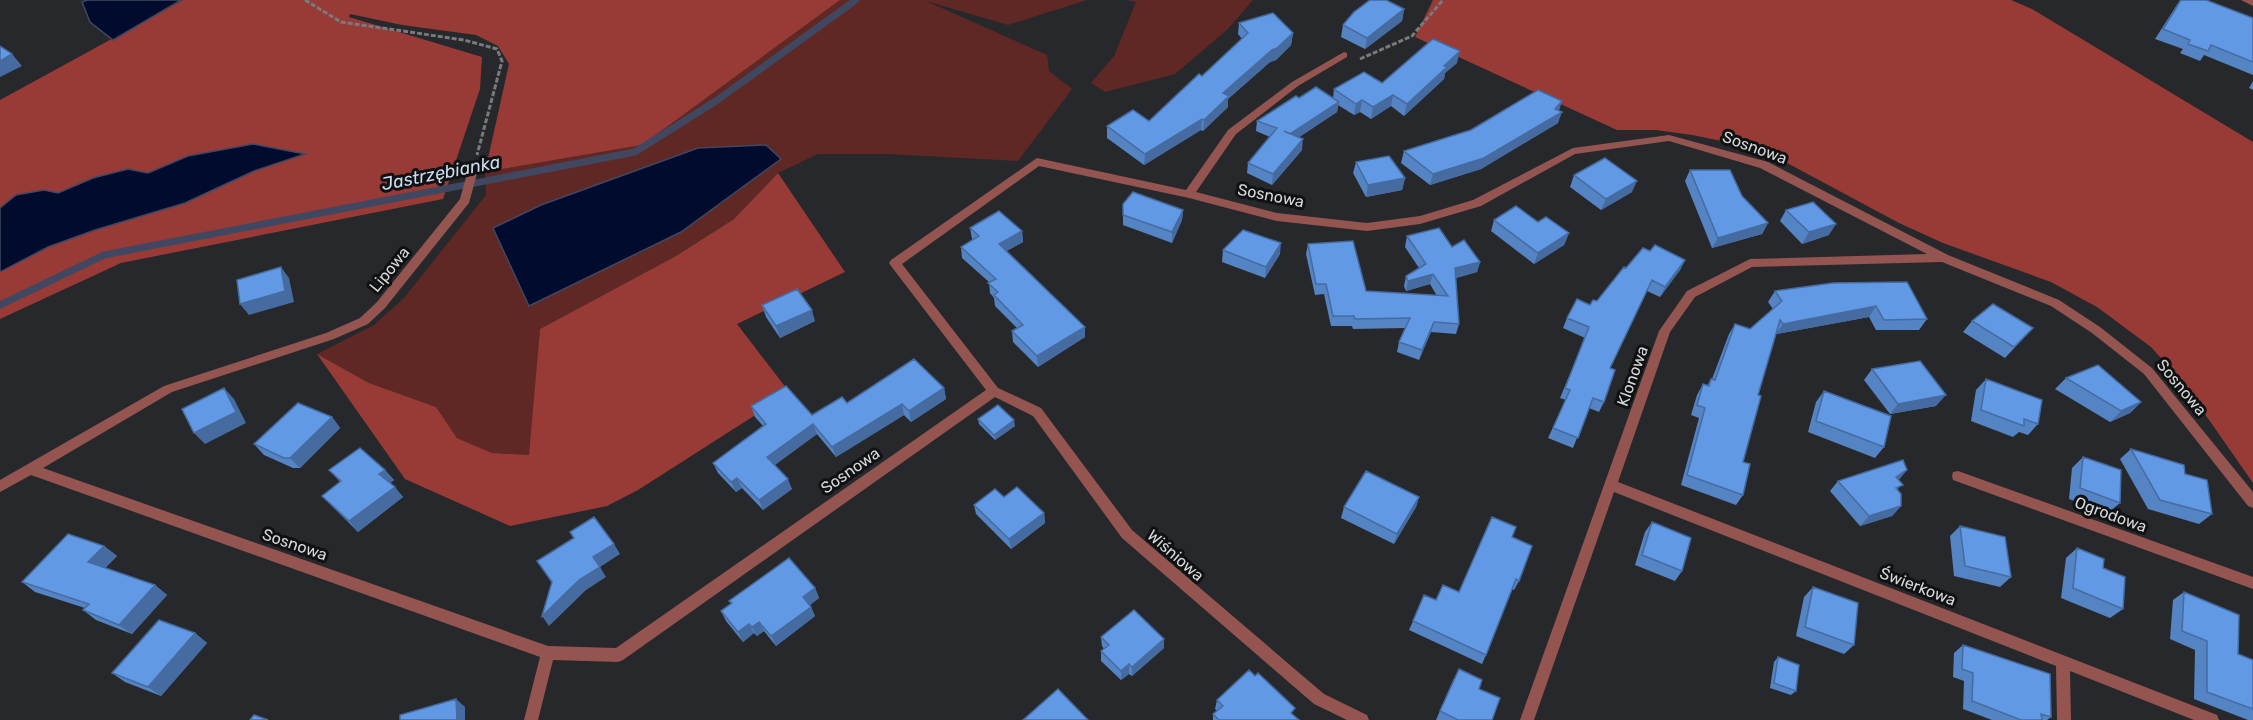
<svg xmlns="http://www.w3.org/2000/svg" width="2253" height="720" viewBox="0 0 2253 720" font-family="Rubik,sans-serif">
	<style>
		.green { fill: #602825 }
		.forest { fill: #983a36 }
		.water { fill: #000b2e; stroke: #404861; stroke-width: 1.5 }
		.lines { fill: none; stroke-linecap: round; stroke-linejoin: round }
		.stream { stroke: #404861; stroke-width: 7 }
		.path { stroke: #797a7c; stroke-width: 3; stroke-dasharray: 5 2; stroke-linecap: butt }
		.street { fill: #945550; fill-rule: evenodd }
		.wall { fill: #5484c4 }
		.shaded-wall { fill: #456ba0 }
		.building { fill: #6299e4; stroke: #456ba0; stroke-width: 1.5 }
		.labels { text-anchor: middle; stroke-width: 6; stroke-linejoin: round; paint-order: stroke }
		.street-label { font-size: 16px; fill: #d6d8d9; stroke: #101112 }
		.water-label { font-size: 18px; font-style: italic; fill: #cddbef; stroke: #101112 }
	</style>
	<rect width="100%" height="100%" fill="#27282b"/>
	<path class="green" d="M840,0H1087L1008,25L926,1L1047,55L1049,71L1072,89L1018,161L888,154H818L778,173L734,219L676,256L540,329L530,455L492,453L457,438L436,407L369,383L317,354L374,325L404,298L486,195L485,172L642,145Z
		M1127,0H1253L1228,29L1175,74L1105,92L1091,83L1114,56L1136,2Z"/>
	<path class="forest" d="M183,0H840L642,145L485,172L509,64L498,46L476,35L402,25L350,14L349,17L482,57L480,89L443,199L121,263L0,319V100Z
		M1433,0H2011L2032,9L2253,142V483L2184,384L2151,347L2097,307L2051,282L1943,243L1899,223L1789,164L1732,143L1692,135L1656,130H1617L1415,37Z
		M778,173L845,272L737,324L790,393L638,490L607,506L510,526L405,479L317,354L369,383L436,407L457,438L492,453L529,455L540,329L676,256L734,219Z"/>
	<path class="water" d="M87,0H181L113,40L90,22L82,2Z
		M253,144L305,154L254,171L185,203L95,230L48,247L0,272V208L16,195L44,190L58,193L93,178L128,169L148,173L188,156Z
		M766,145L781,159L681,232L529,306L493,228L541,205L698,148Z"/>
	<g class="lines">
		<path class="stream" d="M0,305L104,255L635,152L716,101L856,0"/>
		<path class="path" d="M305,0L341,22L464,40L497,49L502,61L477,155
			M1360,59L1412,36L1443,0"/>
		<path class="street" d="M2241,0H2253V6Z
			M1344,52L1347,53V57L1298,86L1236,134L1196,192L1277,213L1367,223L1420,216L1473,200L1573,148L1669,135L1768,162L1948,255L2059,300L2100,327L2152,368L2253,492V508L2248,506L2144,374L2092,333L2051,306L1942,262L1752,267L1695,297L1670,332L1618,482L2212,713L2217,715L2219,720H2194L2070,671L2071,720H2057L2056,666L1614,492L1534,720H1520L1659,331L1687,291L1750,259L1927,254L1760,168L1669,141L1575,154L1481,206L1420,224L1367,231L1277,221L1189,198L1039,166L902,264L998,388L1041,408L1132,530L1324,694L1367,715L1369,720H1347L1314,704L1122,538L1033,416L995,397L623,660L618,662L553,660L538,720H524L540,657L31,475L0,492V480L164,386L326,333L360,318L377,302L460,199L468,170L473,166L478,170L469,203L385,308L368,324L334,339L172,392L43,468L548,646L616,648L986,390L891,266L889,263L891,260L1037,158L1186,190L1228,130L1292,82Z
			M1958,471L2253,577V589L1953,480L1952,476L1953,472Z"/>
	</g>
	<path class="wall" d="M2180,0H2206L2253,18V75L2204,55L2200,61L2180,53L2183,49L2155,39Z
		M1404,9L1402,21L1365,49L1341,37L1343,25Z
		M1239,23L1293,33L1291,45L1276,60L1270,62L1228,99V107L1203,131L1201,130L1144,165L1107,138V126L1149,121L1202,76L1242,39L1238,34Z
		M1457,63L1445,73L1444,79L1404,116L1391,106L1371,119L1360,112L1354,115L1338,105L1337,112L1299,137L1302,150L1272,185L1247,173L1248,163L1270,137L1256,131L1257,121L1299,98H1333L1334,89L1382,83Z
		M2253,81V90L2249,88Z
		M1562,101L1559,110L1558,123L1481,169L1430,185L1401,163L1404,151Z
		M1356,162L1405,178L1402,190L1366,197L1353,173Z
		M1690,170L1742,196L1768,223L1762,234L1712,248L1685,181Z
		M1574,175L1632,192L1601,210L1570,187Z
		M1123,204L1183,210L1182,220L1172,243L1123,225Z
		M1786,210L1829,235L1802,244L1780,221Z
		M1494,220L1538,222L1569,233L1564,245L1534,264L1491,231Z
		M970,228L1022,231L1023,242L1006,251L1085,327V337L1038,367L1013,342L1012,331L1017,328L995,306L994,298L990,293L989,282L962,258L961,247L973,240L972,239Z
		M1407,236L1452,247L1480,262L1477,272L1456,278L1459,324L1456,334L1431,332L1419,360L1397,352L1399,342L1405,328L1353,329L1352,326H1331L1324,294L1315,295L1306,254L1308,244L1366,291L1437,296L1430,284L1406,291L1404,286L1406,276L1419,268L1405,247Z
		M1223,250L1280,254L1265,278L1222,262Z
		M1650,251L1685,260L1680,270L1660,297L1647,291L1610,368L1604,402L1599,412L1589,408L1573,448L1548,438L1566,400L1560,398L1585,338L1563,328L1567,318L1597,301L1626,268Z
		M1833,283L1927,319L1919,330H1876L1869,317L1776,334L1758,395L1743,462V495L1736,505L1681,485L1699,418L1691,415L1697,395L1703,384L1707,386L1711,379H1712L1729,334L1735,324L1750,329L1773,309L1768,302L1775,291Z
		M762,305L815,321L780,338L766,317Z
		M1972,321L2033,328L2005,358L1963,332Z
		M1872,369L1936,406L1890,414L1864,380Z
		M2066,378L2141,402L2130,413L2110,422L2055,389Z
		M1986,379L2038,424L2028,435L2019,432L2013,437L1971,421L1976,390Z
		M944,388L946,399L911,422L904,415L836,457L817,434L774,465L792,489L763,510L742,488L736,492L718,473L713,463L763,426L755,417L751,406L812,415L847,403Z
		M1824,391L1884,447L1875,458L1808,432L1816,402Z
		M332,417L340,428L300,468H293L264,455L254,444Z
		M978,419L1015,426L995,440L979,424Z
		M2131,449L2185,474L2212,514L2199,524L2148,509L2120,459Z
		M2083,457L2120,503L2108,513L2069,499L2072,468Z
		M329,470H385L394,480L390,483L403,497L358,532L322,496L340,482Z
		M1899,480L1898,490L1901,506L1892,516L1860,526L1830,491L1838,481Z
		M1419,497L1416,507L1394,544L1341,518L1344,507Z
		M974,505L1044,513L1045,523L1011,549L976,514Z
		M1652,522L1682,571L1675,581L1635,565L1645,532Z
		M1960,526L2011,577L2000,587L1954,576L1950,536Z
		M1512,537L1519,581L1514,590L1512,589L1486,655L1482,664L1409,630L1413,621L1436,600L1459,592Z
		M104,546L117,556L105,568L155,585L167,595L132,634L96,620L83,610L85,608L35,592L22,582Z
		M2077,548L2103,568L2123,609L2110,618L2061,598L2066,558Z
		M1813,587L1854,645L1844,654L1796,636L1804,597Z
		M815,588L819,598L810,605L815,616L776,646L764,631L757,636L754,633L743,642L726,621L721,611L731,604L729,601Z
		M2184,592L2238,654L2253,660V720H2248L2194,699L2195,650L2170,639L2173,600Z
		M195,633L207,643L161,696L125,682L112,673Z
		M1101,637L1164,648L1132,676L1129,674L1121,680L1101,661V651L1104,649L1102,646Z
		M1963,645L2051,717L2047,720H1992L1963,709L1964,681L1953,677L1954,653Z
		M1778,657L1796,691L1791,695L1770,688L1774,662Z
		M1454,678L1479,689L1492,720H1436Z
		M1217,700L1293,715L1299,720H1213V714L1217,711L1215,709Z"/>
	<path class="shaded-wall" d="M1404,9L1402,21L1365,49L1367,38Z
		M1293,33L1291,45L1276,60L1270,62L1228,99V107L1203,131L1204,120L1223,93L1272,50Z
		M1460,51L1457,63L1445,73L1444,79L1404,116L1407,104L1444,66Z
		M12,54L22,66L0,77V61Z
		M1393,95L1391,106L1371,119L1373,107Z
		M1362,100L1360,112L1354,115L1356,104Z
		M1562,101L1558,113L1562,112L1558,123L1481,169L1430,185L1433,174L1555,109Z
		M1339,102L1337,112L1289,144L1290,134Z
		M1202,119L1201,130L1144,165L1145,154Z
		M1303,139L1302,150L1272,185L1273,174Z
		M1405,178L1402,190L1366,197L1368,185Z
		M1637,181L1632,192L1601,210L1606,199Z
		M1183,210L1182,220L1172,243V232Z
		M1768,223L1762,234L1712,248L1718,238Z
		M1836,224L1829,235L1802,244L1809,232Z
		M1022,231L1023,242L1000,255L999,244Z
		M1569,233L1564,245L1534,264L1538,253Z
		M1281,243L1280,254L1265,278L1266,267Z
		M1685,260L1680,270L1660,297L1665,287Z
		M1480,262L1477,272L1452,279L1455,268Z
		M281,267L289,278L294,302L249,315L240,304Z
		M1433,274L1430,284L1406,291L1408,281Z
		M1876,306L1869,317L1776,334L1783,324Z
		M812,310L815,321L780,338L776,326Z
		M1434,322L1431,332L1419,360L1422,350Z
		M1085,327V337L1038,367L1037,356Z
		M224,388L234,399L246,423L205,444L194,433Z
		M944,388L946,399L911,422L909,411Z
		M1946,395L1936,406L1890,414L1898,404Z
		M2141,402L2130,413L2110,422L2121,411Z
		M902,404L904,415L836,457L832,447Z
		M332,417L340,428L300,468L290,458Z
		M1014,420L1015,426L995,440L994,435Z
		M813,424L817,434L771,468L767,457Z
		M385,470L394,480L388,484L379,474Z
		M1907,470L1898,481L1896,477Z
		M737,478L742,488L736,492L731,482Z
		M788,479L792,489L763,510L759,500Z
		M395,487L403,497L358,532L349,521Z
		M1419,497L1416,507L1394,544L1397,534Z
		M1901,506L1892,516L1860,526L1869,516Z
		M1044,513L1045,523L1011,549L1009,539Z
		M614,544L620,554L600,567L606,577L586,590L549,626L542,616L593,557Z
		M104,546L117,556L101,572L88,562Z
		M155,585L167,595L132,634L119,625Z
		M815,588L819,598L807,607L803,597Z
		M811,607L815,616L776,646L771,636Z
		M759,622L764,631L757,636L752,627Z
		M749,624L754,633L743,642L738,632Z
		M195,633L207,643L161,696L148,687Z
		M1164,639V648L1132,676V667Z
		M1129,664V674L1121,680V671Z
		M456,699L465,707V720H457Z"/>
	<path class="building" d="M1370,0H1386L1404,9L1367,38L1343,25L1354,12Z
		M2181,0H2206L2253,18V62L2211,45L2208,51L2188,44L2190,40L2163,29Z
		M1273,13L1293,33L1277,48L1272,50L1223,93L1229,96L1204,120L1202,119L1145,154L1107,126L1133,110L1149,121L1199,74L1202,76L1248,33L1239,23Z
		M1433,39L1460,51L1444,66L1447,67L1407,104L1393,95L1373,107L1362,100L1356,104L1334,89L1364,72L1382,83Z
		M0,46L12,54L0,61Z
		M1316,87L1339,102L1290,134L1284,131L1303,139L1273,174L1248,163L1277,128L1257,121L1296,96L1299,98Z
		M1538,90L1562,101L1555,109L1562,112L1484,158L1433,174L1404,151L1471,130Z
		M1389,156L1405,178L1368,185L1356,162Z
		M1605,158L1637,181L1606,199L1574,175Z
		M1690,170H1730L1742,196L1768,223L1718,238Z
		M1133,192L1183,210L1172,232L1123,215V204Z
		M1813,202L1836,224L1809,232L1786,210Z
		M1516,206L1538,222L1546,217L1569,233L1538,253L1494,220Z
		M999,211L1022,231L999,244L1085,327L1037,356L1012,331L1023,325L994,295L998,292L988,283L996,279L961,247L979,236L970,228Z
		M1439,228L1452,247L1464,240L1480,262L1455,268L1459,324L1434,322L1422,350L1399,342L1410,318L1355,319L1354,316H1333L1326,284H1316L1308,244L1353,241L1366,291L1448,296L1433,274L1408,281L1406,276L1426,264L1407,236Z
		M1243,230L1281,243L1266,267L1223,250Z
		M1655,245L1685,260L1665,287L1652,280L1610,368L1615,370L1604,402L1593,398L1578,438L1553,428L1570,390L1565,388L1589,327L1567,318L1577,299L1590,305L1593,300L1597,301L1624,267L1626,268L1643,248L1650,251Z
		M281,267L285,291L240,304L237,280Z
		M1907,282L1927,319L1884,320L1876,306L1783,324L1780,320L1758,395L1761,396L1743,462L1750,464L1743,495L1687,475L1705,408L1697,405L1703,384L1709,386L1711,379L1715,380L1735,324L1750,329L1782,301L1775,291L1833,283Z
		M797,289L812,310L776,326L762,305Z
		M1993,304L2033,328L2014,347L1972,321Z
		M914,359L944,388L909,411L902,404L832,447L813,424L767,457L788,479L759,500L737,478L731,482L713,463L766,424L751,406L786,386L812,415L842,397L847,403Z
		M1920,361L1946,395L1898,404L1872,369Z
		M2098,365L2141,402L2121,411L2066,378Z
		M1986,379L2042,400L2038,424L2024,419V426L1981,410Z
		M224,388L236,412L194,433L182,409Z
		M1824,391L1891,416L1884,447L1816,421Z
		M298,403L332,417L290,458H284L254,444Z
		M998,405L1014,420L994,435L978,419Z
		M360,448L385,470L379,474L395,487L349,521L322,496L341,481L329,470Z
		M2131,449L2184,465L2185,474L2207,480L2212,514L2160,500Z
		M2083,457L2121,470L2120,503L2080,488Z
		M1903,460L1907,470L1896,477L1903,485L1896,488L1901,494V506L1869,516L1838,481Z
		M1366,471L1419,497L1397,534L1344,507Z
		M1017,487L1044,513L1009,539L974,505L995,489L1004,497Z
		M594,517L614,544L593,557L600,567L579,580L542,616L552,582L537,561L574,538L570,532Z
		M1492,517L1516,527L1512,537L1532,546L1519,581L1516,579L1486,655L1413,621L1424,595L1436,600L1443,585L1459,592Z
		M1652,522L1691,538L1682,571L1642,555Z
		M1960,526L2005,537L2011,577L1965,566Z
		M68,534L104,546L88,562L155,585L119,625L83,610L89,604L22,582Z
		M2077,548L2104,559L2103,568L2125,577L2123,609L2073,588Z
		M789,558L815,588L803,597L811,607L771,636L759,622L752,627L749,624L738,632L721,611L732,603L729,601Z
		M1813,587L1858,603L1854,645L1805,627Z
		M2184,592L2239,615L2238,654L2253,660V709L2207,692V641L2182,631Z
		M1134,610L1164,639L1132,667L1129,664L1121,671L1101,651L1109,645L1101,637Z
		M159,620L195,633L148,687L112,673Z
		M1963,645L2050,674L2051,717L2041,714L2042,720H2021L1972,701L1973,673L1962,669Z
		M1778,657L1799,665L1796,691L1774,683Z
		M1459,669L1482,680L1479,689L1500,698L1492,720H1458L1440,711Z
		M1249,670L1255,676L1258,673L1295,708L1291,713L1299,720H1219L1213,714L1223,706L1217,700Z
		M1058,689L1088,720H1023Z
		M456,699L457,720H400V715Z
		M254,715L268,720H250Z"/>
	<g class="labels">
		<g class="street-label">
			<text transform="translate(1755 147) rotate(20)" y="6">Sosnowa</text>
			<text transform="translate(1271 195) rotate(11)" y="6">Sosnowa</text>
			<text transform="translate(389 269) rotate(-51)" y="6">Lipowa</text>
			<text transform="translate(1632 376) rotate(-70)" y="6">Klonowa</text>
			<text transform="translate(2182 387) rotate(50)" y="6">Sosnowa</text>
			<text transform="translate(850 470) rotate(-35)" y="6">Sosnowa</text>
			<text transform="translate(2111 514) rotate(20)" y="6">Ogrodowa</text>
			<text transform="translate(295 544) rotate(19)" y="6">Sosnowa</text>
			<text transform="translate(1176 555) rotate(41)" y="6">Wiśniowa</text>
			<text transform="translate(1918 586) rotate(21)" y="6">Świerkowa</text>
		</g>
		<g class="water-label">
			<text transform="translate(441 173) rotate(-11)" y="6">Jastrzębianka</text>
		</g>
	</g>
</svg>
